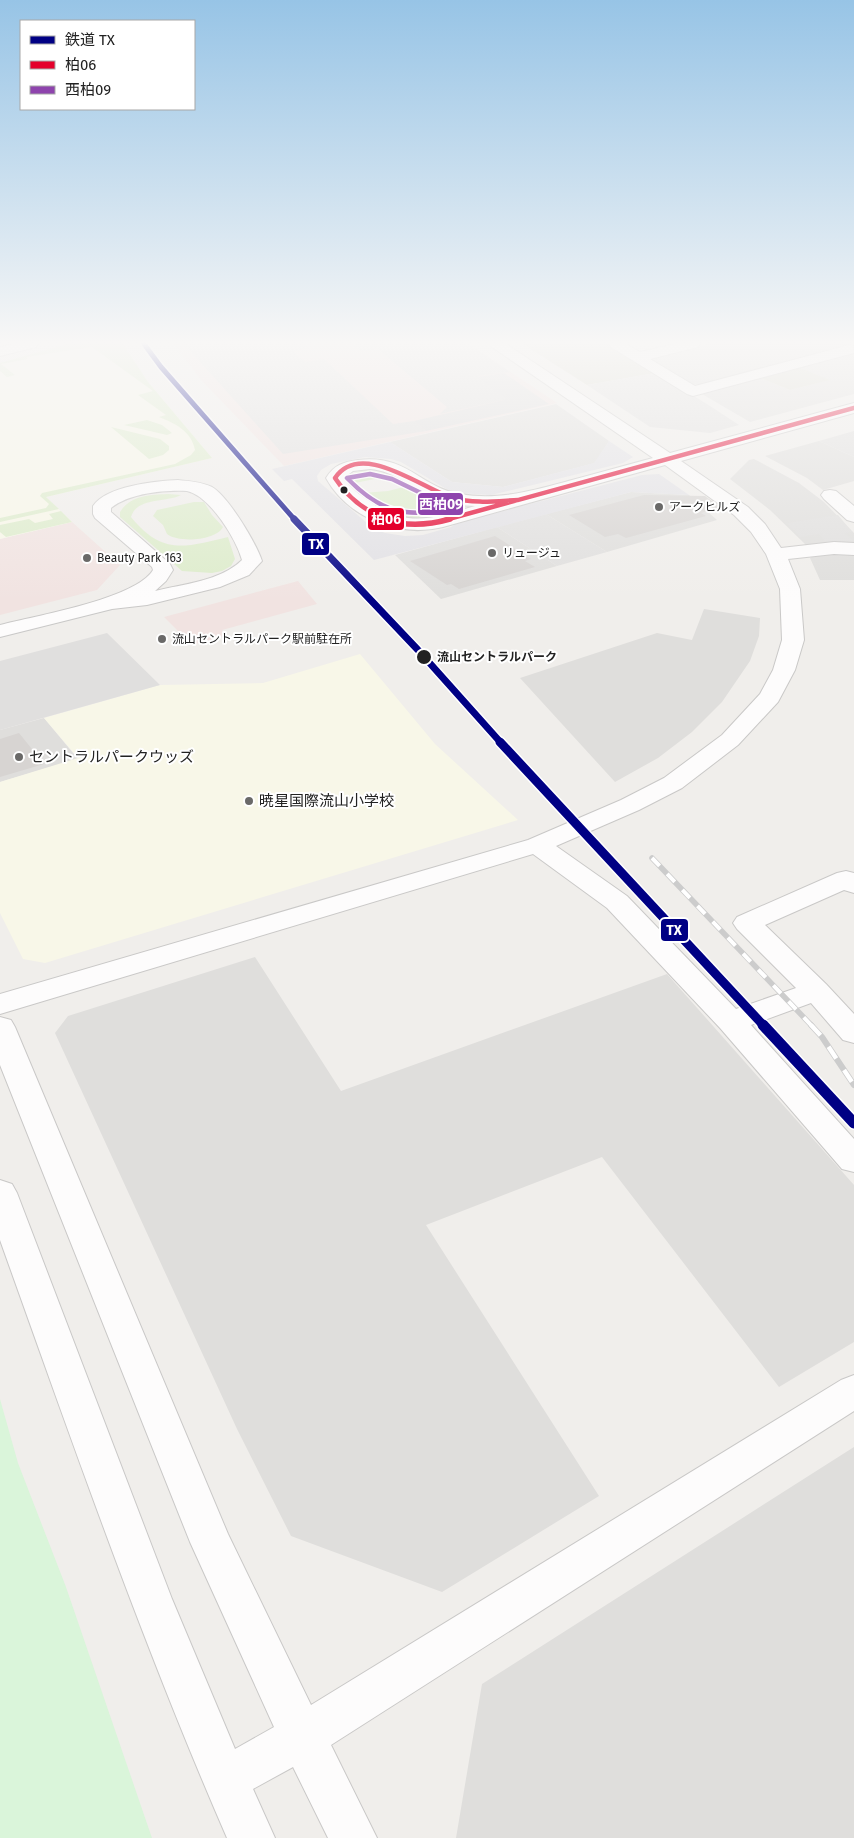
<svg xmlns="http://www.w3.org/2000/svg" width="854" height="1838" viewBox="0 0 854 1838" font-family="'Fira Sans','Noto Sans JP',sans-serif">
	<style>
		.residential { fill: #dfdedc }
		.commercial { fill: #f1e3e1 }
		.education { fill: #f8f7e8 }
		.construction { fill: #d9d9cd }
		.grass { fill: #ddeccb }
		.park { fill: #daf5da }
		.parking { fill: #e0dfde }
		.plaza { fill: #e2e1e5 }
		.pier { fill: #dedddd }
		.building { fill: #d7d4d2 }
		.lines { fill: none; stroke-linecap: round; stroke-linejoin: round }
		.minor-casing { stroke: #c9c8c7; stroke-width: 2 }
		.minor { fill: #fdfcfc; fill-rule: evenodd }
		.rail-far1-casing { stroke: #ccc; stroke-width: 5.5 }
		.rail-casing { stroke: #ccc; stroke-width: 6 }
		.rail-far1 { stroke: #fff; stroke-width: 4; stroke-dasharray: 11; stroke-linecap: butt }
		.rail { stroke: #fff; stroke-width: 4.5; stroke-dasharray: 14; stroke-linecap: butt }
		.bus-1-far1-casing { stroke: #fff; stroke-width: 7 }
		.bus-1-casing { stroke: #fff; stroke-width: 9 }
		.bus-2-casing { stroke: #fff; stroke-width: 7 }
		.bus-1-far1 { stroke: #e4002b; stroke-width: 4.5 }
		.bus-1 { stroke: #e4002b; stroke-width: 5.5 }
		.bus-2 { stroke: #8e44ad; stroke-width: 4.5 }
		.rail-1-far3-casing { stroke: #fff; stroke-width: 8 }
		.rail-1-far2-casing { stroke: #fff; stroke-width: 10 }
		.rail-1-far1-casing { stroke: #fff; stroke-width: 12 }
		.rail-1-casing { stroke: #fff; stroke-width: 14 }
		.rail-1-far3 { stroke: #000084; stroke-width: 5 }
		.rail-1-far2 { stroke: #000084; stroke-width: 7 }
		.rail-1-far1 { stroke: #000084; stroke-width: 9 }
		.rail-1 { stroke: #000084; stroke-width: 11 }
		.bus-dot { fill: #222; stroke: #fff; stroke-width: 2 }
		.poi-dot { fill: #6a6968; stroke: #fff; stroke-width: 2 }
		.labels { text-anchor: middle; stroke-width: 4; stroke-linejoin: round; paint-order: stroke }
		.far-poi-label { font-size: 12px; fill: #222; stroke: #fff; text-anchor: start }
		.far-stop-label { font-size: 12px; font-weight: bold; fill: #222; stroke: #fff; text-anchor: start }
		.poi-label { font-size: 15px; fill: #222; stroke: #fff; text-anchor: start }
		.line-badge { stroke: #fff; stroke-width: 2 }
		.badge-label { font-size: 14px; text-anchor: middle; font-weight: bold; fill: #fff }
	</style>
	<rect width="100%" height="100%" fill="#f0eeeb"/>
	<path class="residential" d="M707,344H854L701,385L692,384L652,360L653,357Z
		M854,352V394L750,422L702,394L760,378L790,390L829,380L798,367Z
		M556,404L609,441L595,463L503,487L452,482L390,442Z
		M819,441L854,457V481L823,490L807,478L765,456Z
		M754,459L799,483L824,502L854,533V544L806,545L770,510L730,479L749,460Z
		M631,492L689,495L717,520L607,552L546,514Z
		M497,527L557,566L441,599L395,555Z
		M841,554H854V580H820L810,558L816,555Z
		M704,609L760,618L759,636L750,661L722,702L692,732L658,758L615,782L520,678L657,633L692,640Z
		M44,718L78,759L0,782V730Z
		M255,957L341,1091L667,974L854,1185V1342L779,1387L602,1157L426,1225L599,1496L442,1592L291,1536L237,1429L55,1033L68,1016Z
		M854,1447V1838H456L482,1684Z"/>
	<path class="commercial" d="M174,344H469L557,403L284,466L201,380Z
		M72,522L120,565L97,590L0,615V539Z
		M298,581L317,604L222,630L227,635L192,645L164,617Z"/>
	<path class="education" d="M67,344H123L148,382L212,458L46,497L72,522L0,539V363Z
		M360,654L435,744L518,820L45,963L23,959L0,913V782L78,758L44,718L160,685L263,683Z"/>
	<path class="construction" d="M523,344H606L655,373L587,385Z
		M798,367L830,380L790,390L760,378Z"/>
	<path class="grass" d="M67,344H123L148,382L212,458L46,497L59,509L0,522V518L46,508L49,504L40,496L42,493L175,464L191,455L195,450C192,432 175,423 159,417L166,415L138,395L153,391L92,347L26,357L28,359L1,364L15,375L7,377L0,371V363Z
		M147,420L162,425L172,433L167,435L124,425Z
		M111,427L160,439L169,446V450L163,455L149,459Z
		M365,470L394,475L350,484L347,481L351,474Z
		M412,485L435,500L442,515C413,529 384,510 362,493L388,491Z
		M168,494L181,495C165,503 137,497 131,517C163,556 185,547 228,537L235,559L231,566L222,571L212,573L182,571L120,517V512C131,495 150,495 168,494Z
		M194,502H204L212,515L223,527C216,541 178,543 167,534L163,525L153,516L157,510Z
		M61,511L72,522L6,537L0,532V525L29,519L35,523L53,519L49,514Z"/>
	<path class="park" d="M0,1399L18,1463L66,1587L152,1838H0Z"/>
	<path class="parking" d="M184,344H302L307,348L293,351L305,362L324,359L393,424L414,421L426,431L283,454Z
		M353,344H469L510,372L478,376L505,398L504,400L440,414L447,407L378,349L360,351Z
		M655,373L707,404L739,425L710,433L650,427L587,385Z
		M854,431V457L819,441Z
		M546,514L607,552L557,566L497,527Z
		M838,515L852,532L845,533L853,541L826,542L819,534L800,537L787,523Z
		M107,633L160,685L0,730V661Z"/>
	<path class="plaza" d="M609,441L633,457L623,463L491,495L460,493L448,490L401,462L391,459L365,457L331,464L321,470L317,476L318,481L374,529L385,533L405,536L423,535L451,527L457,523L642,475L659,474L689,495L631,492L374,560L292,479L284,481L272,469L390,442L452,482L503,487L594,463Z"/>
	<path class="pier" d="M504,373L549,404L426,431L414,421L504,400L505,398L477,377Z"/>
	<path class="building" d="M644,495L705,496L720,507L701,513L706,516L626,538L618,534L605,537L569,515Z
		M495,536L531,559L525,561L535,567L459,589L451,584L447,585L410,561Z
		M19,733L44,764L0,777V739Z"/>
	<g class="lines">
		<g class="minor-casing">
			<path id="minor" d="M15,344H38L36,347L0,356V347Z
				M490,344H506L670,453L854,403V413L681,461L748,507L765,524L781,548L834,542L854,543V555L834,554L788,559L800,589L804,640L795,670L778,702L738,745L682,788L639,810L556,846L627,896L736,1009L796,988L737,929L733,923L737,917L837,873L846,871L854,873V893L844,890L765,925L826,984L854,1014V1043L843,1040L811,1003L751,1025L854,1139V1172L842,1169L720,1028L607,908L533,854L0,1014V994L528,840L621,800L664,778L722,735L760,694L773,670L782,640L780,589L766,554L751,532L734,515L665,465L443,527C399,538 348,518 326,478C334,465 343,462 358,460C408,454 419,487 460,494C499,501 535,490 572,480C599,473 626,465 653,458L492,347ZM370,469C395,471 411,488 433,498C447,503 461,506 475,506C434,518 407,529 369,501C360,495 350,488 344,478L353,471Z
				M609,344H626L640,352L675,344H700L698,347L650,359L695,386L853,344L854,353L693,396L687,394L611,347Z
				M178,480C189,481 202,482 212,487C228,496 256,543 262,561L249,575L220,587L147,605L112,609L0,637V625C34,616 136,599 153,570L152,567L95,518L93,514V506C106,486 155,481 178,480ZM187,491C210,496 236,539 242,560C221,581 183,584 155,591L166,581L173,570L170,564L111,512V508C130,493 164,490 187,491Z
				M830,490L836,491L854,506V522L847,520L824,499L821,495L824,491Z
				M0,1017L11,1020L15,1027L228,1534L311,1705L841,1380L854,1375V1411L331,1745L377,1838H328L293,1767L253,1789L275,1838H227C142,1643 72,1441 0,1240V1180L12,1184L17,1193L172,1599L235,1749L274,1727L190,1542L0,1065Z"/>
		</g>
		<use href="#minor" class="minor"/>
		<g class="rail-far1-casing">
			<path id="rail-far1" d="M652,858L812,1026"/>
		</g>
		<g class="rail-casing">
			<path id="rail" d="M811,1025L822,1037L854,1085"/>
		</g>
		<use href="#rail-far1" class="rail-far1"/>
		<use href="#rail" class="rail"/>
		<g class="bus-1-far1-casing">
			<path id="bus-1-far1" d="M389,520C366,512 348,498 335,478C361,439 424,490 453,498C474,504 497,501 518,500
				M445,520L854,408"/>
		</g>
		<g class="bus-1-casing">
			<path id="bus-1" d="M385,519C406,527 429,525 450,519"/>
		</g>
		<g class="bus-2-casing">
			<path id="bus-2" d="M370,474L392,479L452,508C406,519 380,512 347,478Z"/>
		</g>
		<use href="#bus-1-far1" class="bus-1-far1"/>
		<use href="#bus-1" class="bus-1"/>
		<use href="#bus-2" class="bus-2"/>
		<g class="rail-1-far3-casing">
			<path id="rail-1-far3" d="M144,344L161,367L295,520"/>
		</g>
		<g class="rail-1-far2-casing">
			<path id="rail-1-far2" d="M294,519L418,650L502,744"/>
		</g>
		<g class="rail-1-far1-casing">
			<path id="rail-1-far1" d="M500,742L764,1026"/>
		</g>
		<g class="rail-1-casing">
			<path id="rail-1" d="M763,1025L854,1123"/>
		</g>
		<use href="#rail-1-far3" class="rail-1-far3"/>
		<use href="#rail-1-far2" class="rail-1-far2"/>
		<use href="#rail-1-far1" class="rail-1-far1"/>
		<use href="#rail-1" class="rail-1"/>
	</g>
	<linearGradient id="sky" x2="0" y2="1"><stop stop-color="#97c4e6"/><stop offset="0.57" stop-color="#f8f7f6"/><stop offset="1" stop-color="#f8f7f6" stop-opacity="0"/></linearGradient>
	<rect width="854" height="601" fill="url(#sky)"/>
	<g class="bus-dot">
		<circle cx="344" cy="490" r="4.5"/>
		<circle cx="424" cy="657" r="8"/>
	</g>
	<g class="poi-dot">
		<circle cx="659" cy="507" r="5"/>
		<circle cx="492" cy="553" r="5"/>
		<circle cx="87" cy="558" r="5"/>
		<circle cx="162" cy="639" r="5"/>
		<circle cx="19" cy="757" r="5"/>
		<circle cx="249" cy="801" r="5"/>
	</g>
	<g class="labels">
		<g class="far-poi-label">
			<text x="669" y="511">アークヒルズ</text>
			<text x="502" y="557">リュージュ</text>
			<text x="97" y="562">Beauty Park 163</text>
			<text x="172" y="643">流山セントラルパーク駅前駐在所</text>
		</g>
		<g class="far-stop-label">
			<text x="437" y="661">流山セントラルパーク</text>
		</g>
		<g class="poi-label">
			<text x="29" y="762">セントラルパークウッズ</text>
			<text x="259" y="806">暁星国際流山小学校</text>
		</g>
	</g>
	<g class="line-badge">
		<rect x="417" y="492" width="47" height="24" rx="5" fill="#8e44ad"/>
		<rect x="367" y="507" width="38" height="24" rx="5" fill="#e4002b"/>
		<rect x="301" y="532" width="29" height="24" rx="5" fill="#000084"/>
		<rect x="660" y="918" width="29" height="24" rx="5" fill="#000084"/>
	</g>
	<g class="badge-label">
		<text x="441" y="509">西柏09</text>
		<text x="386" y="524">柏06</text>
		<text x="316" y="549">TX</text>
		<text x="674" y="935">TX</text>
	</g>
	<rect x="20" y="20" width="175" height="90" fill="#ffffff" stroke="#a7a7a7"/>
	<rect x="30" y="36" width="25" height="8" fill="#000084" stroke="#a7a7a7"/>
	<text x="65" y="45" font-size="15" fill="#222222">鉄道 TX</text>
	<rect x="30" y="61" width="25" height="8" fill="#e4002b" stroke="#a7a7a7"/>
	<text x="65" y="70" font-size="15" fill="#222222">柏06</text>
	<rect x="30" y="86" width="25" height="8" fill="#8e44ad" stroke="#a7a7a7"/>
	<text x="65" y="95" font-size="15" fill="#222222">西柏09</text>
</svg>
